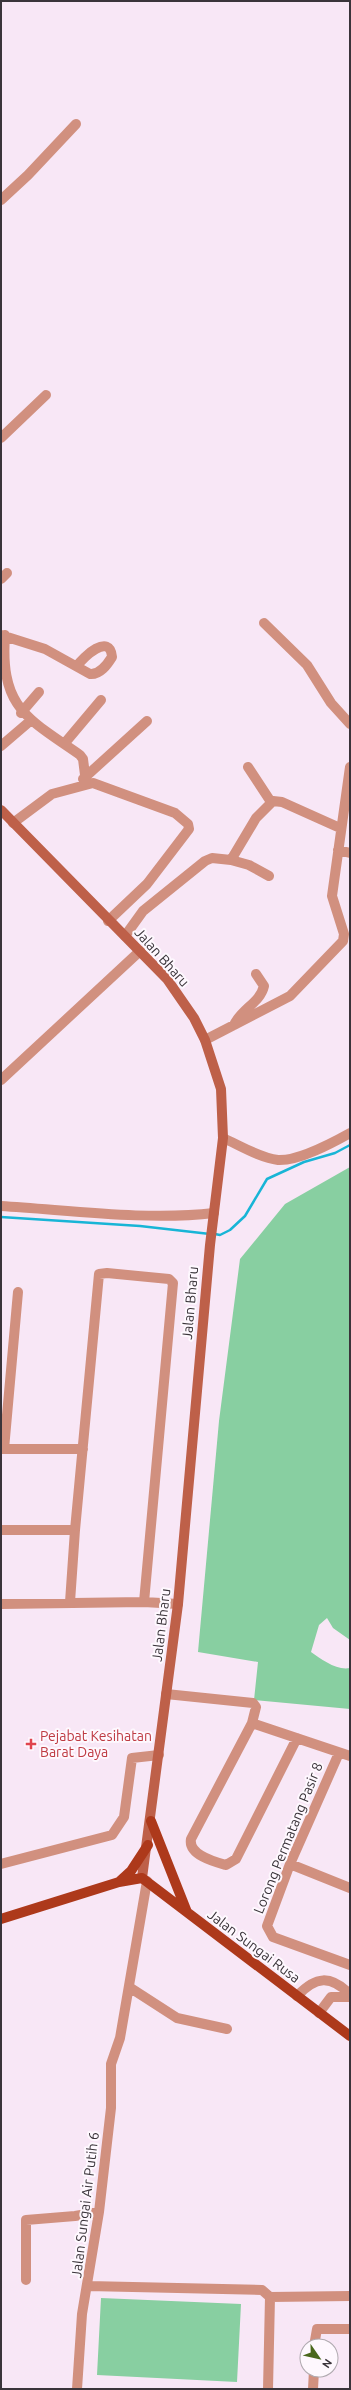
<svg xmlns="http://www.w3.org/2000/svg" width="351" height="2390" viewBox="0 0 351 2390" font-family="Ubuntu,sans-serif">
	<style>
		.green { fill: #88cfa1 }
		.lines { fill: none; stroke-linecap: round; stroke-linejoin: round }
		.stream { stroke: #18b5d6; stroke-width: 2.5 }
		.minor { stroke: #d1907f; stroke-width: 10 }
		.secondary { stroke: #be6049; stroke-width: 10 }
		.primary { stroke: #ad391b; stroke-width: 10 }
		.health-dot { fill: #e0444e; stroke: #fef8fe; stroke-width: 1.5 }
		.labels { text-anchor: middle; stroke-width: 4; stroke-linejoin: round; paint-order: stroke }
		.street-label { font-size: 14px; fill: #3a343a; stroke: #fef8fe }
		.health-label { font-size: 14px; fill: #be3a42; stroke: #fef8fe; text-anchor: start }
	</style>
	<rect width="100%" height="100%" fill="#f8e7f6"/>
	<path class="green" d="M350,1167V1640L333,1628L327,1618L319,1625L311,1652C321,1659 337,1671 350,1668V1709L254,1700L258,1662L198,1652L219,1421L240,1259L285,1204Z
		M101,2298L241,2304L237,2382L97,2375Z"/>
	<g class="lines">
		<path class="stream" d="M1,1217L140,1226L210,1234
			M215,1234L220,1235L230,1230L245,1216L267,1179L304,1162L335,1153L350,1145"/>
		<path class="minor" d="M1,200L28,175L76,124
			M1,438L46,395
			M1,579L7,573
			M264,623L307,665L331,703L350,724
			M1,635L45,649L90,674C100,675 107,665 112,657C110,632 83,657 77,666
			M5,635C0,708 27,718 80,755L83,759L85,775
			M21,713L39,692
			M64,744L101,700
			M1,746L29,722
			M248,767L271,802
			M83,779L147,721
			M13,823L52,794L93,783L175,813L188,824L189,829L147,884L108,921
			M338,850L350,853
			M231,860L249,865L269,876
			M125,936L143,911L205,861L212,858L231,860L256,818L273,801L282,802L340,828
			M234,1025C241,1009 260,1003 264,986L256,974
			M205,1040L290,996L343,941L344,934L332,896L350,767
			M1,1080L140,951
			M223,1138C239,1145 260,1158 278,1160C299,1161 332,1143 350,1133
			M1,1206C69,1210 147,1221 214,1213
			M1,1449H83
			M4,1449L18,1292
			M1,1530H75
			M70,1602L75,1530L99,1274L107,1273L169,1279L173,1283L144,1602
			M1,1604L144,1602L178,1604
			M166,1694L253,1703L256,1707L252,1723L191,1839C188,1855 215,1862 226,1865L236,1859L297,1738
			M252,1723L350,1756
			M339,1753L290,1864L267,1926L273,1937L350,1965
			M1,1864L112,1835L124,1817L132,1758L159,1755
			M290,1864L350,1888
			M129,1987L177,2018L227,2029
			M297,1996C316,1976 330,1975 350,1994
			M319,2013L331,1997H350
			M26,2280V2220L75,2216L99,2212
			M88,2286L262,2290L270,2297
			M270,2297L350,2296
			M314,2346L317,2329H350
			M77,2389L82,2314L99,2212L111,2108V2064L120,2038L147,1881
			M268,2389L270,2297
			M313,2389L314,2370"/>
		<path class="secondary" d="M1,810L167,979L194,1018L205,1040L221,1089L223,1138L210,1245L178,1604L142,1878"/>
		<path class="primary" d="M151,1821L187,1912
			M119,1882L131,1871L148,1845
			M1,1919L119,1882L142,1878L350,2036"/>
	</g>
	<path class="health-dot" d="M29 1738h4v4h4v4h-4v4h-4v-4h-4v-4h4z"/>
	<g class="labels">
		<g class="street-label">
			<text transform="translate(162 957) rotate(48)" y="5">Jalan Bharu</text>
			<text transform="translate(190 1303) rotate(-85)" y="5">Jalan Bharu</text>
			<text transform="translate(161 1625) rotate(-83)" y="5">Jalan Bharu</text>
			<text transform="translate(288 1838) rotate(-68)" y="5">Lorong Permatang Pasir 8</text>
			<text transform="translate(254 1946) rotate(37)" y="5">Jalan Sungai Rusa</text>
			<text transform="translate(85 2205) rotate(-83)" y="5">Jalan Sungai Air Putih 6</text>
		</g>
		<g class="health-label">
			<text x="40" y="1741">Pejabat Kesihatan<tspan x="40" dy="16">Barat Daya</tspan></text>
		</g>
	</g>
	<rect width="351" height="2390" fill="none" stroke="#3a343a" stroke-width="4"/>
	<g transform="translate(319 2358) rotate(124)"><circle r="19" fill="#fef8fe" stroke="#b0aab0"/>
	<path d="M0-3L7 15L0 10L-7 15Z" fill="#4a681d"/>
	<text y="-6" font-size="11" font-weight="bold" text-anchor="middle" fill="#3a343a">N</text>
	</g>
</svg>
